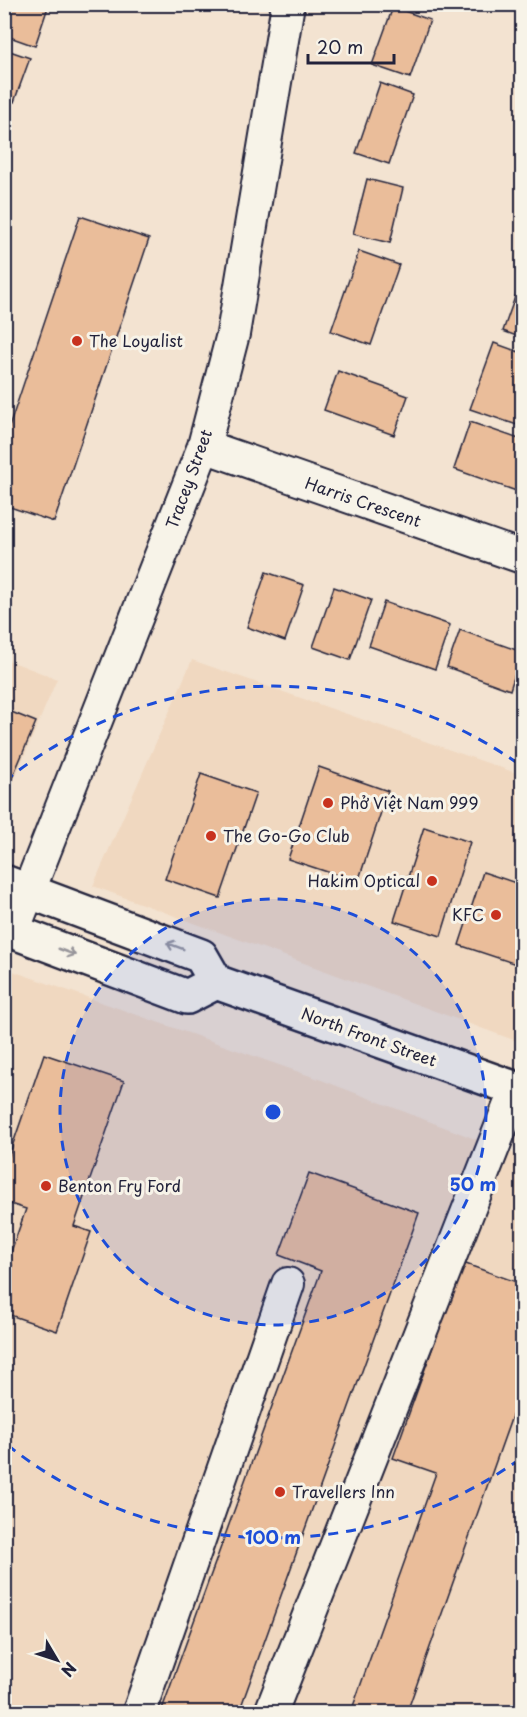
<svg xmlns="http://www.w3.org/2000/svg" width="527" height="1717" viewBox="0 0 527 1717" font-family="'Playpen Sans',sans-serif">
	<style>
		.built { fill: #f0d8c0 }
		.building { fill: #eabd9a; stroke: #22223b; stroke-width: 1.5 }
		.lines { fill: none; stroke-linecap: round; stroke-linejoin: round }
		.minor-casing { stroke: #22223b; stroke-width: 36 }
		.major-casing { stroke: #22223b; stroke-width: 38 }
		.minor { stroke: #f7f3e8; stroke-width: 32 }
		.major { stroke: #f7f3e8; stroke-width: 33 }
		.oneway { stroke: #97959a }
		.ring { fill: none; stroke: #1d4ed8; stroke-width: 3; stroke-dasharray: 10 8 }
		.poi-dot { fill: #c8321e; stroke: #f7f3e8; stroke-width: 2 }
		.labels { text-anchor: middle; stroke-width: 6; stroke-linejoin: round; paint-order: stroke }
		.poi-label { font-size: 16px; fill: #22223b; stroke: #f7f3e8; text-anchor: start }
		.street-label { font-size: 16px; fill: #22223b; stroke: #f7f3e8 }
		.centre { fill: #1d4ed8; stroke: #f7f3e8; stroke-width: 3 }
		.ring-label { font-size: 18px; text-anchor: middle; font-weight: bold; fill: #1d4ed8; stroke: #f7f3e8; stroke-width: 6; stroke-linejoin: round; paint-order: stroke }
	</style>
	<rect width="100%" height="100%" fill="#f3e3d1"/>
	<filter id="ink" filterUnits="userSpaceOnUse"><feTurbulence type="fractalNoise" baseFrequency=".0167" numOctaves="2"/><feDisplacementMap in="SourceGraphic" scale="12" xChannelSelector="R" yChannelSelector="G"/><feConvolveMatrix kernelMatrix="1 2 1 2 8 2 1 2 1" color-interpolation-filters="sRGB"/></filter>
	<g filter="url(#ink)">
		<path class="built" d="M5,659L57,679L5,802Z
			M192,660L522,775V1043L93,886Z
			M4,968L319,1079L522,1157V1712H5Z"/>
		<path class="building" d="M4,4H40L48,7L35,46L4,35Z
			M393,7L430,20L410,78L372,65Z
			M4,49L30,58L14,102L4,99Z
			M380,83L413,95L389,164L356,153Z
			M4,108L11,111L4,127Z
			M367,179L403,188L390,243L353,234Z
			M80,216L149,239L54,522L4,505V442Z
			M359,251L399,265L371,345L331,331Z
			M522,277V338L503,331Z
			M494,343L522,353V418L520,426L470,409Z
			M338,371L408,396L394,435L324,410Z
			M470,422L522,440V493L454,469Z
			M266,572L304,585L285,641L247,627Z
			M334,587L371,600L350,660L313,647Z
			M384,602L450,625L435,669L369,646Z
			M460,630L522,652L510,690L447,667Z
			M4,709L36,722L4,797Z
			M319,767L388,791L358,882L288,859Z
			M201,774L256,793L220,898L165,879Z
			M424,827L470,842L441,936L394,921Z
			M483,872L522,885V966L459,945Z
			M44,1054L124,1081L74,1226L91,1232L57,1331L4,1313V1287L12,1265L7,1263L26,1209L4,1202V1170Z
			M309,1173L419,1213L239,1712H161L321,1271L279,1255Z
			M463,1263L522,1284V1388L407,1712H351L436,1473L393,1458Z"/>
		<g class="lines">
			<g class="minor-casing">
				<path id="minor" d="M204,446L522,557
					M13,931L204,446L233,334L288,4
					M139,1712L288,1284
					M271,1712L516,1089"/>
			</g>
			<g class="major-casing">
				<path id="major" d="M4,882L201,956L216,982L522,1091
					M4,928L187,997L216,982"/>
			</g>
			<use href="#minor" class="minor"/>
			<use href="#major" class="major"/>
		</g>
		<defs><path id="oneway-shaft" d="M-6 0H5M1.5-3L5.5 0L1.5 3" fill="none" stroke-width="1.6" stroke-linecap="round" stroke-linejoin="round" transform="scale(1.5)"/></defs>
		<g class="oneway">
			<use href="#oneway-shaft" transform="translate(175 946) rotate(-159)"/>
			<use href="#oneway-shaft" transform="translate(67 952) rotate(21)"/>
		</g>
	</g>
	<circle cx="273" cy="1112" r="213" fill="#1d4ed8" fill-opacity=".12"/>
	<g class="ring">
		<circle cx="273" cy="1112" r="213"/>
		<path d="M520 1459A426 426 0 0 1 5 1443M5 781A426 426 0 0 1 520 765"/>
	</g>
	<g class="poi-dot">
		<circle cx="77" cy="341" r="6"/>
		<circle cx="328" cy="803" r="6"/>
		<circle cx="211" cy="836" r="6"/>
		<circle cx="432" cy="881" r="6"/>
		<circle cx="496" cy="915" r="6"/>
		<circle cx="46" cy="1186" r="6"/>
		<circle cx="280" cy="1492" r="6"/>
	</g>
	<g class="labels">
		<g class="poi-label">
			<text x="89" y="347">The Loyalist</text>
			<text x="340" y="809">Phở Việt Nam 999</text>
			<text x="223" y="842">The Go-Go Club</text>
			<text x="420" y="887" text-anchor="end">Hakim Optical</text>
			<text x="484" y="921" text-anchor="end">KFC</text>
			<text x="58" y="1192">Benton Fry Ford</text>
			<text x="292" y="1498">Travellers Inn</text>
		</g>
		<g class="street-label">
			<text transform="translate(189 479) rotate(-70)" y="6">Tracey Street</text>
			<text transform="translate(363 502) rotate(19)" y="6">Harris Crescent</text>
			<text transform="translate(369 1037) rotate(20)" y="6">North Front Street</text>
		</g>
	</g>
	<circle cx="273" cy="1112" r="9" class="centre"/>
	<g class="ring-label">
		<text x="473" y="1191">50 m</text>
		<text x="273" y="1544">100 m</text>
	</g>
	<rect width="527" height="1717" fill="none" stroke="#f7f3e8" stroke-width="24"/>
	<rect x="12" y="12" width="503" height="1693" fill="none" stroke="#22223b" stroke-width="2" filter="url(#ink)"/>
	<g transform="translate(57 1660) rotate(129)" stroke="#f7f3e8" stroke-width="4.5" paint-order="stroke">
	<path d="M0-4.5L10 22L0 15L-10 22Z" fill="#22223b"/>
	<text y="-9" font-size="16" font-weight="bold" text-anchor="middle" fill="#22223b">N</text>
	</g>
	<path d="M308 54v9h86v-9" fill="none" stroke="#22223b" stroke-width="3"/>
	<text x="317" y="54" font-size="18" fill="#22223b" stroke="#f7f3e8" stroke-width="4.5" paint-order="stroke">20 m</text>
</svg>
